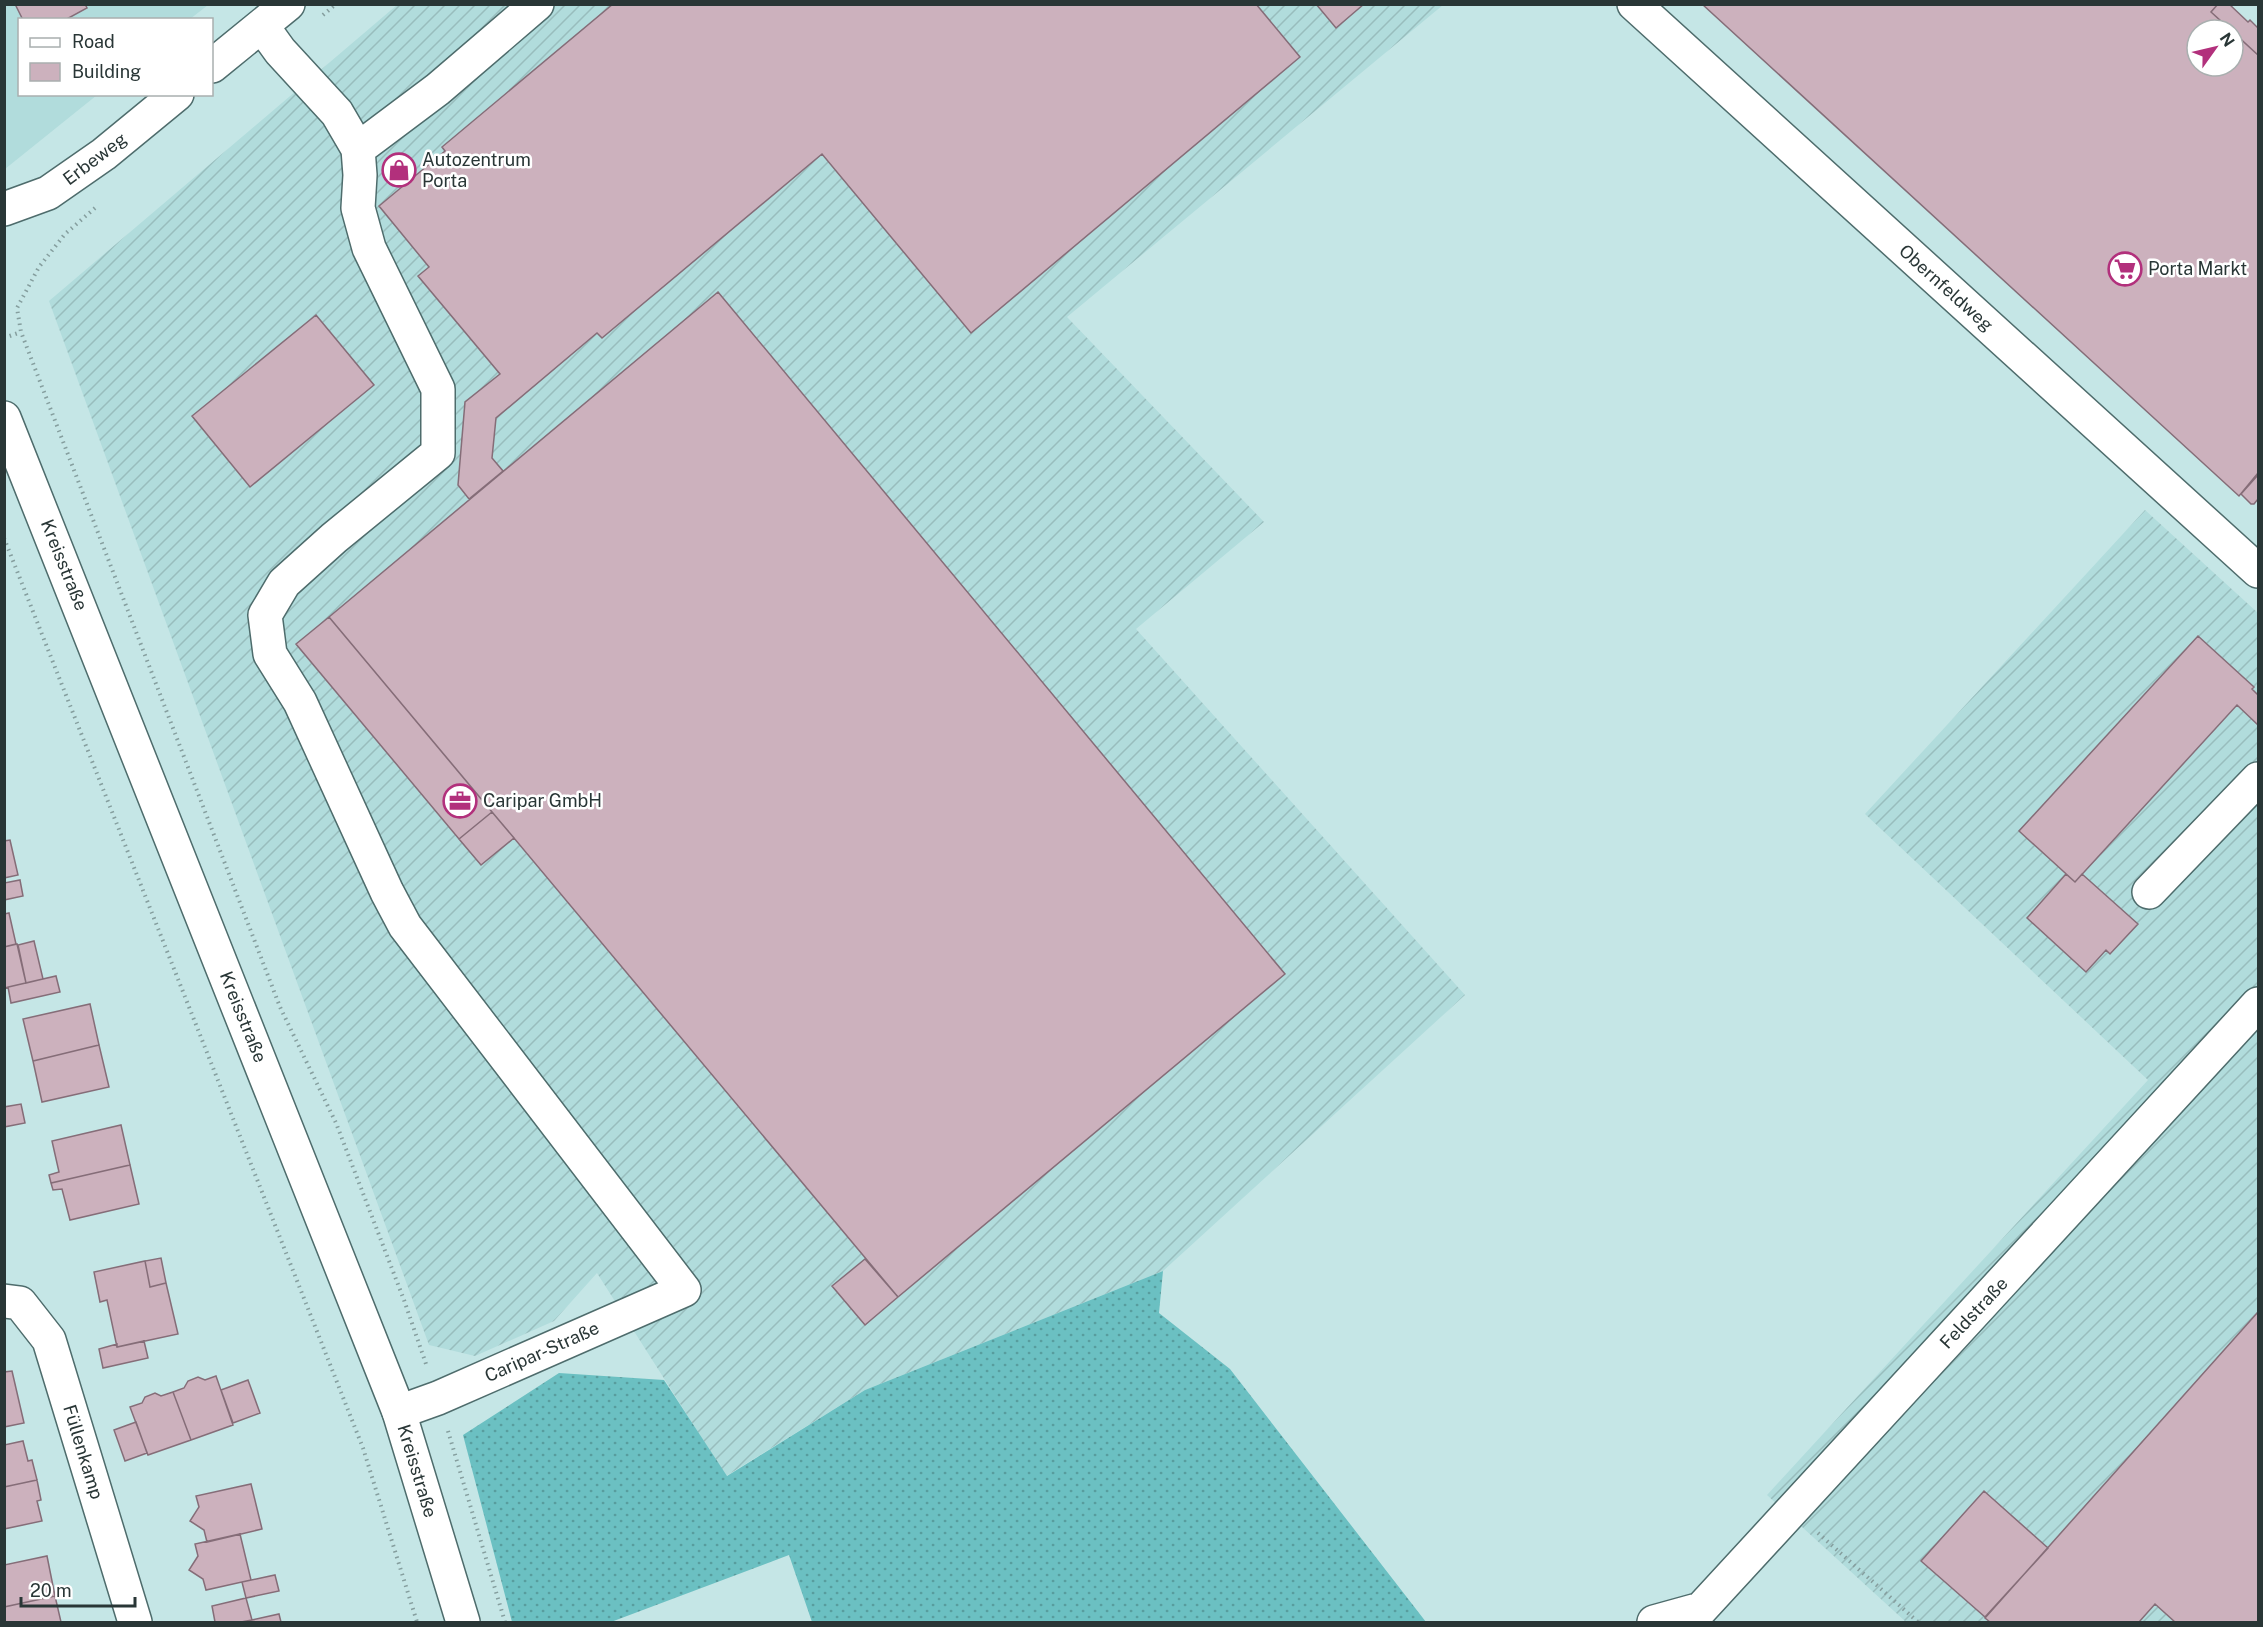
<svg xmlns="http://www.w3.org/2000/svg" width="2263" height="1627" viewBox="0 0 2263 1627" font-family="'Public Sans',sans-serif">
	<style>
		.built { fill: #b1dcdc }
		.industrial { fill: url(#industrial-furrows) }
		.grass { fill: url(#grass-dots) }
		.building { fill: #ccb1bd; stroke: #856d78; stroke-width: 1.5 }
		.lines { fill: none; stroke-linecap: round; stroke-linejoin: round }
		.minor-casing { stroke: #4e6c6c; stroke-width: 36 }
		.major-casing { stroke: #4e6c6c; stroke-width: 36 }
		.path { stroke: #859e9e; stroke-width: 4; stroke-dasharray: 1.5 4.5; stroke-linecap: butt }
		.minor { stroke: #fff; stroke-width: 33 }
		.major { stroke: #fff; stroke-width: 33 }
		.labels { text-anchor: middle; stroke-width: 5; stroke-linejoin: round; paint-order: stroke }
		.street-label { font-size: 18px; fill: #293636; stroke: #fff }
		.poi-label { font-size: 18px; fill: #293636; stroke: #fff; text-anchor: start }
	</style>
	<defs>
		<pattern id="industrial-furrows" width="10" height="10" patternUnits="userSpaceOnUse" patternTransform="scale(1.5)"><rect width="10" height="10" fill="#b1dcdc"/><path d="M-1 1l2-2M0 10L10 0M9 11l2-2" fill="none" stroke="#98bdbd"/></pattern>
		<pattern id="grass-dots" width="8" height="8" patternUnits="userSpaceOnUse" patternTransform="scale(1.5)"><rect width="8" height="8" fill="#6bc0c2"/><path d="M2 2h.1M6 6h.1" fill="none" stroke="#589d9e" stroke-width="1.8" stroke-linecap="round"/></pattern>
	</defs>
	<rect width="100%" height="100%" fill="#c5e6e6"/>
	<path class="built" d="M5,5H208L190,19L20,20V94L97,95L5,169Z"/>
	<path class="industrial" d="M397,5H1443L1067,317L1264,522L1136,629L1465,995L1163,1271L865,1390L726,1476L597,1273L554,1321L475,1356L429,1345L49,301Z
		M2145,510L2258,613V1622H1906L1767,1495L2148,1080L1865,814Z"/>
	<path class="grass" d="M1163,1271L1159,1313L1230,1369L1426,1622H812L789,1555L611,1622H512L463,1435L559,1373L664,1380L727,1476L865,1390Z"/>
	<path class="building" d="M15,4H85L87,8L65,20H23Z
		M613,4H1256L1300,57L971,333L822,154L602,338L597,333L496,418L492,458L503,471L469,499L458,485L465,402L500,374L418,276L429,267L379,206L445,151L442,147Z
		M1316,4H1364L1336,28Z
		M1702,4H2218L2211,12L2231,30H2197V66H2233V32L2258,55V473L2239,496Z
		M2218,4H2229L2248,22L2250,20L2258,28V55L2211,12Z
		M718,292L1285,974L898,1297L329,617Z
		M316,315L374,385L250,487L192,416Z
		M2258,475V499L2254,504H2251L2241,494Z
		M329,617L492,812L459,839L296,644Z
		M2198,636L2254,687L2252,689L2258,695V725L2237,705L2075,882L2019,831Z
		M492,812L514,838L481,865L459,839Z
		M10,840L18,875L4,878V841Z
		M2066,874L2075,882L2082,874L2138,924L2110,954L2106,950L2086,972L2027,918Z
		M20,880L23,896L4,900V883Z
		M9,913L16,944L4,947V914Z
		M34,941L43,979L26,983L18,945Z
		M17,944L26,983L4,988V947Z
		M56,976L60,992L11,1003L8,987Z
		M90,1004L99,1045L33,1061L23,1019Z
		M99,1045L109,1087L42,1102L33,1061Z
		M21,1104L25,1123L4,1127V1107Z
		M121,1125L130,1165L51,1183L49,1175L59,1172L52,1141Z
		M130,1165L139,1204L70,1220L62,1189L53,1190L51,1183Z
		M161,1258L166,1283L150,1287L145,1261Z
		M865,1259L898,1297L865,1325L832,1286Z
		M145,1261L150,1287L166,1283L178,1334L117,1347L107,1300L100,1302L94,1272Z
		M2258,1312V1622H2175L2155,1604L2139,1622H1990L1985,1618Z
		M144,1341L148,1358L103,1368L99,1349L117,1344V1347Z
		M12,1371L24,1423L4,1427V1372Z
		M216,1376L233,1425L191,1440L173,1392L184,1388L188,1381L198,1377L205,1380Z
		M248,1380L260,1413L233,1423L221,1390Z
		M173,1392L191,1440L148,1455L130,1407L142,1403L145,1397L155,1393L161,1396Z
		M136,1422L147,1453L125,1461L114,1430Z
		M23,1441L28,1461L32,1460L37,1480L4,1487V1445Z
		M37,1480L41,1500L37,1501L42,1521L4,1529V1487Z
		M251,1484L262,1529L207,1542L204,1530L190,1521L199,1507L196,1496Z
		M1984,1491L2048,1548L1985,1617L1921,1561Z
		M240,1534L251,1580L206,1590L203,1579L189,1570L198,1556L195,1544Z
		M47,1556L55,1596L4,1607V1565Z
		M275,1575L279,1591L246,1598L242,1582Z
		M55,1596L61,1622H4V1607Z
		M246,1598L252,1620L241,1622H215L212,1606Z
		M279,1614L281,1622H241L252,1620Z"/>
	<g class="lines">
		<g class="minor-casing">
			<path id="minor" d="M1634,4L2258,571
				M262,26L280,51L337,113L358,149L360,175L358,208L369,248L438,389V453L334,538L284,583L265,615L270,654L300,702L387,892L405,926L684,1290L438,1398L399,1412
				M212,66L288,4
				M358,149L438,89L537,4
				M4,209L48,193L104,154L177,94
				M2149,892L2258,779
				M4,1301L20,1303L49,1340L135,1622
				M1654,1622L1701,1609
				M1689,1622L2258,1004"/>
		</g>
		<g class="major-casing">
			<path id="major" d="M4,418L399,1412L463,1622"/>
		</g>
		<path class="path" d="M323,15L336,4
			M95,208L65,234L39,267L17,308L21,332L280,1007L336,1123L404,1300L426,1364
			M4,338L21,332
			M4,538L363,1448L417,1622
			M448,1431L505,1622
			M1818,1533L1918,1622"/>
		<use href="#minor" class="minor"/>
		<use href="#major" class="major"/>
	</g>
	<defs>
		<g id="shop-ring" transform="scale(1.725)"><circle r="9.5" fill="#fff" stroke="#b2307c" stroke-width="1.5"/><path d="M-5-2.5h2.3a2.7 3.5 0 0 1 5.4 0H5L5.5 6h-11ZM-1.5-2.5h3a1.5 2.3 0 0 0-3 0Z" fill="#b2307c"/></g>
		<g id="supermarket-ring" transform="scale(1.725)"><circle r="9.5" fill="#fff" stroke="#b2307c" stroke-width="1.5"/><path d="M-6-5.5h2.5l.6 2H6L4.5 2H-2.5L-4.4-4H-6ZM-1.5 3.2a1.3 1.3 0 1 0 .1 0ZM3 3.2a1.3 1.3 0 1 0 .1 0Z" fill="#b2307c"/></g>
		<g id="office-ring" transform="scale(1.725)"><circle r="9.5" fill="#fff" stroke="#b2307c" stroke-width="1.5"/><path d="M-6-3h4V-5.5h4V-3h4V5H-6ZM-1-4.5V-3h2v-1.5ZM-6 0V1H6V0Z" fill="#b2307c"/></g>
	</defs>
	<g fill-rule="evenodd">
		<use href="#shop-ring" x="399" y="170"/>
		<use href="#supermarket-ring" x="2125" y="269"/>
		<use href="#office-ring" x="460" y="801"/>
	</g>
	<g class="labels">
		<g class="street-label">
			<text transform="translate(95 159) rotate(-37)" y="6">Erbeweg</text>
			<text transform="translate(1946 288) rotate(42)" y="6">Obernfeldweg</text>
			<text transform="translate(64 565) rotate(68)" y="6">Kreisstraße</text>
			<text transform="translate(243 1017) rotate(68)" y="6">Kreisstraße</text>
			<text transform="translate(1974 1313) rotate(-47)" y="6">Feldstraße</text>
			<text transform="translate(542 1352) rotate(-24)" y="6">Caripar-Straße</text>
			<text transform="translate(83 1452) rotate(73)" y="6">Füllenkamp</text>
			<text transform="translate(417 1471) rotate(73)" y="6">Kreisstraße</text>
		</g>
		<g class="poi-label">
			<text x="422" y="166">Autozentrum<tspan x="422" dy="21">Porta</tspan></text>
			<text x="2148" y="275">Porta Markt</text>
			<text x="483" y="807">Caripar GmbH</text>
		</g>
	</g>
	<rect width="2263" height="1627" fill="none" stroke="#293636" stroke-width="12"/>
	<rect x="18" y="18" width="195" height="78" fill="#ffffff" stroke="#a9afaf" stroke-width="1.5"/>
	<rect x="30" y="38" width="30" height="9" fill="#ffffff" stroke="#a9afaf" stroke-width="1.5"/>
	<text x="72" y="48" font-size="18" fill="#293636">Road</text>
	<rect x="30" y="63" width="30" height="18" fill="#ccb1bd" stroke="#a9afaf" stroke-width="1.5"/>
	<text x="72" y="78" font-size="18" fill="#293636">Building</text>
	<g transform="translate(2215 48) rotate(56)"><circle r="28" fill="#ffffff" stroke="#a9afaf" stroke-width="1.5"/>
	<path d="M0-4.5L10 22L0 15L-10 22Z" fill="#b2307c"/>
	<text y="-9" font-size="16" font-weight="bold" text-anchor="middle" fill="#293636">N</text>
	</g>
	<path d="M21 1597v9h114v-9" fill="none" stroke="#293636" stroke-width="3"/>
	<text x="30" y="1597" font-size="18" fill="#293636" stroke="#ffffff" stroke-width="4.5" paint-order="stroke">20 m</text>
</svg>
